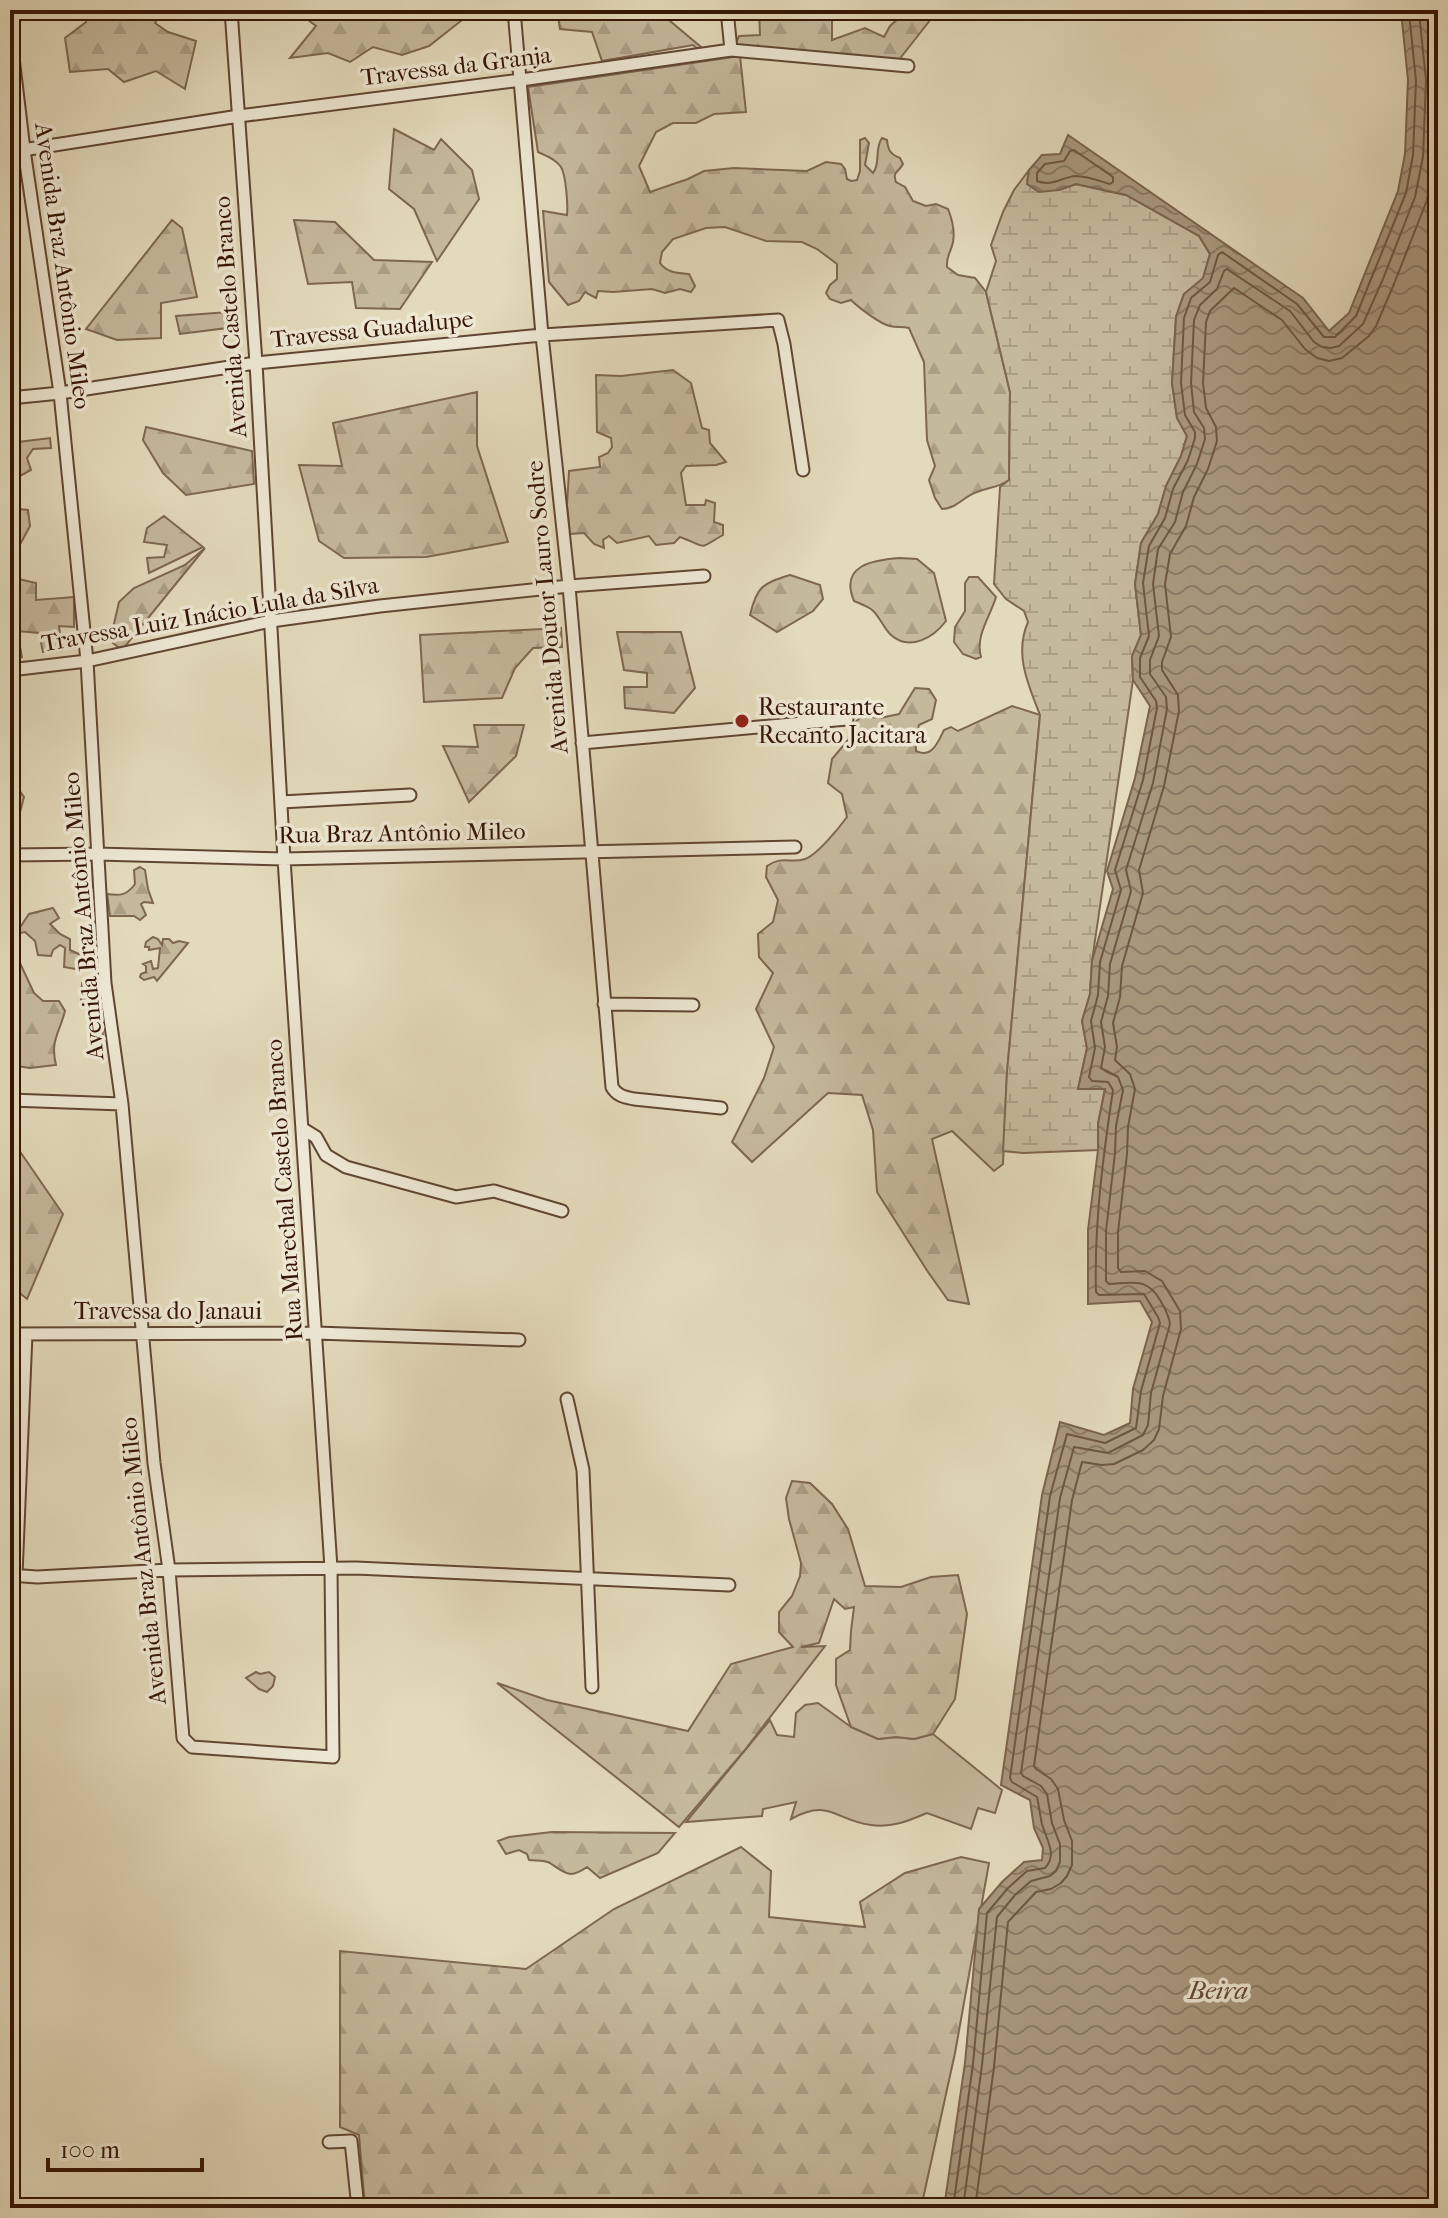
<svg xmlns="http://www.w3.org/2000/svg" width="1448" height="2218" viewBox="0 0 1448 2218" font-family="'IM FELL French Canon',serif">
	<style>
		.grass { fill: #c5b99c; stroke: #7d6750; stroke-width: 2 }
		.forest { fill: url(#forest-firs); stroke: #7d6750; stroke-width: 2 }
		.wetland { fill: url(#wetland-marsh); stroke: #7d6750; stroke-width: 2 }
		.water { fill: url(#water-waves); stroke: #7a634d; stroke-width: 2 }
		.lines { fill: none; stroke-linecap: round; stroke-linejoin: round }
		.shore { stroke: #6e5640; stroke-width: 2 }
		.minor-casing { stroke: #604632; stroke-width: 15 }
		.minor { stroke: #ede7d3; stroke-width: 11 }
		.poi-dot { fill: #8f2418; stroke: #ede7d3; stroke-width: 3 }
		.labels { text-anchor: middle; stroke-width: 7; stroke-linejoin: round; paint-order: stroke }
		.street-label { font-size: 24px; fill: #351504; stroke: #ede7d3 }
		.poi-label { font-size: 24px; fill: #351504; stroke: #ede7d3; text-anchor: start }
		.water-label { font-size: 26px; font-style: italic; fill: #634934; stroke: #ede7d3 }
	</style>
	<defs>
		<pattern id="forest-firs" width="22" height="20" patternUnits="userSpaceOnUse" patternTransform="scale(2)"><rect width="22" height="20" fill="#c5b99c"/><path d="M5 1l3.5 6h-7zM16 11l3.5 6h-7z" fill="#aa9e85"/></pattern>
		<pattern id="wetland-marsh" width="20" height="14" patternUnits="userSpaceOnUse" patternTransform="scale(2)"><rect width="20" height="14" fill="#c5b99c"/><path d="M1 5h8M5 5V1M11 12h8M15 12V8" fill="none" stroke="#aa9e85"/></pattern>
		<pattern id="water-waves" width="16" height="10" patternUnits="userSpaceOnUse" patternTransform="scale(2)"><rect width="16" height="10" fill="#a8977d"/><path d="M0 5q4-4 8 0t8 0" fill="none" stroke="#8a7a64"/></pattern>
	</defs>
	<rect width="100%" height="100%" fill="#e3dabb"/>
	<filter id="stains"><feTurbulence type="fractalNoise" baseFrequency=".0025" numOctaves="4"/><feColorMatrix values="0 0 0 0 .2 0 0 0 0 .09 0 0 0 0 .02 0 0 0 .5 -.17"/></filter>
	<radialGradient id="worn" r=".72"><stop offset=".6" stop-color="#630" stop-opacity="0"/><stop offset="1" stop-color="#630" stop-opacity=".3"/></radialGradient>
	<path class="grass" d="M818,1703L851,1727L878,1739L896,1737L914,1739L933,1734L1002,1790L995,1813L978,1808L971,1829L927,1813C908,1821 892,1828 871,1825C834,1820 830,1798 791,1819L796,1802L763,1809L762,1816L686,1822L770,1720L777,1735L794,1737L796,1713L805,1705Z"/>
	<path class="forest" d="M86,10H163L155,23L168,32L196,41L185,89L156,71L124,82L108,69L70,72L65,38L86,22Z
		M295,10H468L471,13L429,46L402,55L373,47L350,62L328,53L290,58L316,26Z
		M557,10H657L701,47L699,50L693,45L602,61L592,32L560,29Z
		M759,10H767L779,15L782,10H832V40L865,28L884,37L890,26L900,17L886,10H938L898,61L735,45L739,36L760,35Z
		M740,56L746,112L714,114L696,123H673L656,132L639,166L650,192L688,179L704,171L734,168L807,171L826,162L841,164L845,169L847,179L851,181L857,180L860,171V140L865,138L869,143L865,165L873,173C881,163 874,149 882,138L887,140C888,150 890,154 900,158L903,164C899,172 892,171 896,182L905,187L913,201L926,206L936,204L948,209C952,219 955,231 953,242C951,252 946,256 947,267L958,275L975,278L986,292L1010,392L1009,480C998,488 989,487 977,492C964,496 956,509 942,509L935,498L929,480L935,466L927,440L924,362L909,328C902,326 896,328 890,326C880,324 858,307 851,300L841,303L830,299L826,293L830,285L837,279V264L817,249L802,242L766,241L725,227L706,228L673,239L662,252L660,263C667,273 678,273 689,274L695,286L691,292L680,289L665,293L652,289L613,292L598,291L596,298L585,292L579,301L568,305L549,282L543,211L567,215C568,206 566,175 561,167C556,159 546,156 538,152L528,87Z
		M394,129L434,150L441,139L472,170L479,199L437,261L414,209L389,189Z
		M172,220L182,228L197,297L161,303V338L117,340L86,329Z
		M294,220L335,222L374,260L432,262L400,309L356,308L352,282L308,284Z
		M228,312L227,328L180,334L176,316Z
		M673,370L691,383L702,428L709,430L710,443L726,462L716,465L686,466L681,473L686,505H705L706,500L715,503L714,522L723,525V535C696,550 710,548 680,537L674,543L656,545L649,536L617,543L609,536L603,540L604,548L594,544L584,533L570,534L567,505L569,471L600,467L599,457L608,453L612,447L611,438L597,432L596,375L621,376Z
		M477,392V446L508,542L426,557L344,558L319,541L299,465L342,466L333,423Z
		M146,427L252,451L254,484L186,495L163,473L143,440Z
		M50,438L51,448L33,449L27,458L31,470L16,478L19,509L28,510L30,526L16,552H10V443Z
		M164,516L203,547L149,573L147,558L164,557L167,545L144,542L147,528Z
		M205,548L122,650L113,643V628L119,602L134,588L185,565Z
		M900,558L917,559L934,573L946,621C934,637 910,652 891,635C883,628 880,616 871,609C866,606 859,603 854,601C839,565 873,560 900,558Z
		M790,575L820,585L823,599L813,611L777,632L750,615C757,586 762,584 790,575Z
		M10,577L36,583V600L74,597V627L59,626L62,651L43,652L39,633L17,631L22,657L11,660Z
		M969,577H978L996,597C990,617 975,636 981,657L976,659L963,654L954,642L955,627L965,611V583Z
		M561,628L562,647L533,648L515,668L502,698L424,702L420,635Z
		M617,632H681L695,688L674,713L625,708L624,687H647V673L624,670Z
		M915,688L929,689L936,700L932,719L919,725L916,738V751C932,759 938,742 944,730L951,727L958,731L1012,706L1040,715L1007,1072L1003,1164L994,1171L952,1131L932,1139L969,1304L948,1300L928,1272L877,1192L873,1130L862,1095L828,1093L752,1162L732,1142L764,1078L774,1047L756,1009L773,973L759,957L758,934L773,922L778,900L766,877L767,866C783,855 790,864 805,859C817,855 839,828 847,817L842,794L828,783L832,759L849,739L852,725L862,716L880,718L899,714Z
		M474,725H524L516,756L469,802L443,746L478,747Z
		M10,789L19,790L24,797L19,816L13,822L10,821Z
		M140,867L145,870L148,889L153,903L144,902L141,904L146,915L140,920L134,916H110L107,894C121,896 127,895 135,884L134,870Z
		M53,908L59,918L50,924L60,934L70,939V950L81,955L83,962L75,969L64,967L65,948L60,945L53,950L51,956L38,955L35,941L25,932L20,933L17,944H11L34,993L43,1001H59L65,1011C59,1034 50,1041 56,1065L30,1068L10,1065V923L14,928L21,926L29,914Z
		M153,937L158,939L162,945L163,939H169L173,943L179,941L188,943L157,981L154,977L144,980L140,977L141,974L146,972V966L143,964L151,961L153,969L158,968L160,948L149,950V947H145L146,942Z
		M86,981L92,993H100C107,1009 100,1028 104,1046L96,1056L94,1034L86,1002L81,1001L82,983Z
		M21,1153L63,1214L27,1299L10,1285V1166Z
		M792,1481L810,1483L832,1504L848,1529L865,1586L901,1587L931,1577L958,1575L967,1614L955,1699L933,1734L914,1739L896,1737L878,1739L851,1727L836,1685V1659L850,1650L851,1631L854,1607L845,1609L834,1599L819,1643L801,1647L825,1646L744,1751L679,1827L497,1683L547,1700L688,1731L731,1664L793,1647L779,1632V1612L792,1596L800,1576L801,1563L789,1519L786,1498Z
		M256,1672L260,1674L269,1672L275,1677L273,1686L267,1692L259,1689L246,1678Z
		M552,1832L675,1833L658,1853L600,1878L587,1867C570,1879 566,1874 550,1863C544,1860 536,1861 529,1860L527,1854L519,1850L506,1854L498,1841L509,1837Z
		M741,1847L771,1871L769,1917L865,1927L860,1902L905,1873L961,1857L989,1863L955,2053L921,2208H365L359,2135L340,2127V1951L526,1969L614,1909Z"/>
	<path class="wetland" d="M1029,170L1027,184L1059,190L1076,184L1126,195L1199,236L1210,254L1203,279L1184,294L1176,317L1172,383L1177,418L1187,436L1181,456L1166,486L1158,514L1141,543L1135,584L1141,636L1132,657L1133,680L1092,961L1090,994L1082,1021L1087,1048L1078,1089H1105L1098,1124V1150L1023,1153L1003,1151L1007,1072L1040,715C1028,684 1014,654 1028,622L1024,611L1006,599L994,584L1000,487L1009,480L1010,392L986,292L996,261L991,245L1003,212L1014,190Z"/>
	<path class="water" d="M1403,10H1438V2208H944L965,2063L979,1909L1002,1882L1024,1862L1042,1860L1043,1848L1034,1828L1030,1800L1001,1785L1042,1495L1060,1422L1104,1435L1130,1423L1133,1389L1152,1322L1140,1301L1088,1304V1230L1098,1150V1124L1105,1089H1078L1087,1048L1082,1021L1090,994L1092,961L1113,889L1107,871L1135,778L1150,706L1133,680L1132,656L1141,635L1135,584L1141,543L1158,514L1166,486L1181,456L1187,436L1177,418L1172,383L1176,317L1184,294L1203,278L1210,254L1199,236L1126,195L1076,184L1059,190L1039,192L1027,184L1029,170L1042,155L1060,154L1068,135L1303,298L1329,331L1349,313L1398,191L1405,154L1408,80L1402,21Z"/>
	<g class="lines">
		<path class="shore" d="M1074,150L1113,177V182L1110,184C1100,181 1087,176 1076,176C1062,177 1052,187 1037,181V173L1045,164L1064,161L1070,151Z
			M953,2208L973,2064L987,1913L1008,1888L1027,1871L1045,1868C1058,1855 1046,1839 1042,1824C1040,1815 1039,1806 1037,1797L1012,1782L1010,1778L1050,1496L1067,1434L1105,1443L1136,1428L1141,1391L1160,1323L1158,1317L1144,1294L1099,1295L1096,1292C1094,1225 1103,1157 1113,1090L1108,1082L1092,1081L1089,1077L1095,1048L1091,1021L1098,995L1100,962L1121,890L1115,870L1143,780L1157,708L1156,701L1140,677V658L1149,636L1143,583L1149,546L1165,518L1173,489L1188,460L1195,438V432L1185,415L1181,383L1184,318L1191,298L1210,282L1218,255L1222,252L1297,304L1324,337H1335L1356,316L1406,193L1413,155L1416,81L1410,22L1411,10
			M963,2208L982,2065L997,1917L1015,1895L1031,1881L1050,1876L1056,1871L1060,1862V1844L1052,1823L1047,1794L1041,1786L1023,1776L1021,1773L1060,1498L1074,1447L1108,1453L1143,1435L1148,1425L1151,1393L1170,1324C1169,1315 1165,1309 1160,1300C1147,1277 1132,1283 1109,1284L1106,1281V1231L1115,1153L1116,1126L1123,1090L1118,1077L1101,1068L1105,1047L1101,1022L1108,996L1110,964L1131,891L1126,870L1153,783L1167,709L1166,697L1150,674V660L1159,636L1153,584L1158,549L1175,522L1183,492L1197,464L1205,439L1204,428L1194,412L1191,383L1194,320L1200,305L1217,289L1224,271L1227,269L1290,311L1314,342L1322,347L1331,348L1339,346L1363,324L1383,279L1415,197L1423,157L1426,80L1420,22L1421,10
			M975,2208L994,2067L1008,1922L1036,1892L1051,1889L1061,1883L1067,1876L1072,1865V1841L1064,1820L1058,1789L1051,1779L1036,1769L1034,1766L1072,1500L1082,1462L1102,1465L1114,1464L1143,1450L1154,1440L1159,1429L1163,1396L1181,1329L1180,1311L1162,1281L1145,1271L1121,1272L1118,1268V1232L1127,1154L1128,1127L1135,1089L1130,1074L1115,1060L1117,1047L1113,1023L1120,997L1122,966L1143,893L1139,870L1164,786L1179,711L1178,695L1162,670V662L1171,637L1165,584L1170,554L1186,526L1194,497L1208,469L1217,441L1216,427L1206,408L1203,383L1206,322L1210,311L1234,288L1282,320L1305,349L1317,358L1329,361L1342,358L1369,336L1376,326L1394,284L1427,200L1435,157L1438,90"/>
		<g class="minor-casing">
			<path id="minor" d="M514,10L542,335L569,586L612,1087C617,1096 625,1097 634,1099L721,1108
				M727,10L731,50
				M10,32L24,150L60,393L87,661L105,983L122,1104L154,1463L169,1570L183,1738L192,1747L333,1757L331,1568L284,859L256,363L231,10
				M10,152L239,116L521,80L731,50L908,66
				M10,398L60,393L256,363L542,335L778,320L784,344L803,470
				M10,670L87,661L271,621L380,606L569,586L704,576
				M582,743L847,719
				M281,802L410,795
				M10,855L97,854L284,859L795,847
				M604,1004L693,1005
				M10,1100L122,1104
				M303,1129L316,1137L326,1155L346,1167L456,1197L494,1191L562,1211
				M10,1334L316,1333L519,1340
				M567,1399L583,1470L592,1687
				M10,1575L37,1577L169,1570L356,1568L729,1585
				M16,1575L26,1334
				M329,2142L351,2141L358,2208"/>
		</g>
		<use href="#minor" class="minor"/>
	</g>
	<circle class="poi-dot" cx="742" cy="721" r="8"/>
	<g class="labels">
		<g class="street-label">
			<text transform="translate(456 66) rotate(-7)" y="8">Travessa da Granja</text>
			<text transform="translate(63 266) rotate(82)" y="8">Avenida Braz Antônio Mileo</text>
			<text transform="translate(230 317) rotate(-94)" y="8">Avenida Castelo Branco</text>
			<text transform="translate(372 329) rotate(-6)" y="8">Travessa Guadalupe</text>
			<text transform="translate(547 607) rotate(-95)" y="8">Avenida Doutor Lauro Sodre</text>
			<text transform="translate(210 614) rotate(-10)" y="8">Travessa Luiz Inácio Lula da Silva</text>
			<text transform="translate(402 833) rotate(-1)" y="8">Rua Braz Antônio Mileo</text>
			<text transform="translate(83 916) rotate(-95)" y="8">Avenida Braz Antônio Mileo</text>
			<text transform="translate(284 1190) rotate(-94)" y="8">Rua Marechal Castelo Branco</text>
			<text x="168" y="1319">Travessa do Janaui</text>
			<text transform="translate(143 1561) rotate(-96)" y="8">Avenida Braz Antônio Mileo</text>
		</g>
		<g class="poi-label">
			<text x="758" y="715">Restaurante<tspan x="758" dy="28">Recanto Jacitara</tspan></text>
		</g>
		<g class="water-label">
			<text x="1218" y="1999">Beira</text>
		</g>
	</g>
	<rect width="1448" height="2218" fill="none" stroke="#e3dabb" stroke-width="40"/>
	<rect x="12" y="12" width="1424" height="2194" fill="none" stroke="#351504" stroke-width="4"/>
	<rect x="20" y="20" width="1408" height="2178" fill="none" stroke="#351504" stroke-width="2"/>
	<path d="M48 2158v12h154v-12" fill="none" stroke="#351504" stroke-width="4"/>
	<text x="60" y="2158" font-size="24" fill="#351504" stroke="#ede7d3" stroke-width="6" paint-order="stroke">100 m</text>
	<rect width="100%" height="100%" filter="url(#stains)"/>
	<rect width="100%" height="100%" fill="url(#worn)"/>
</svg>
